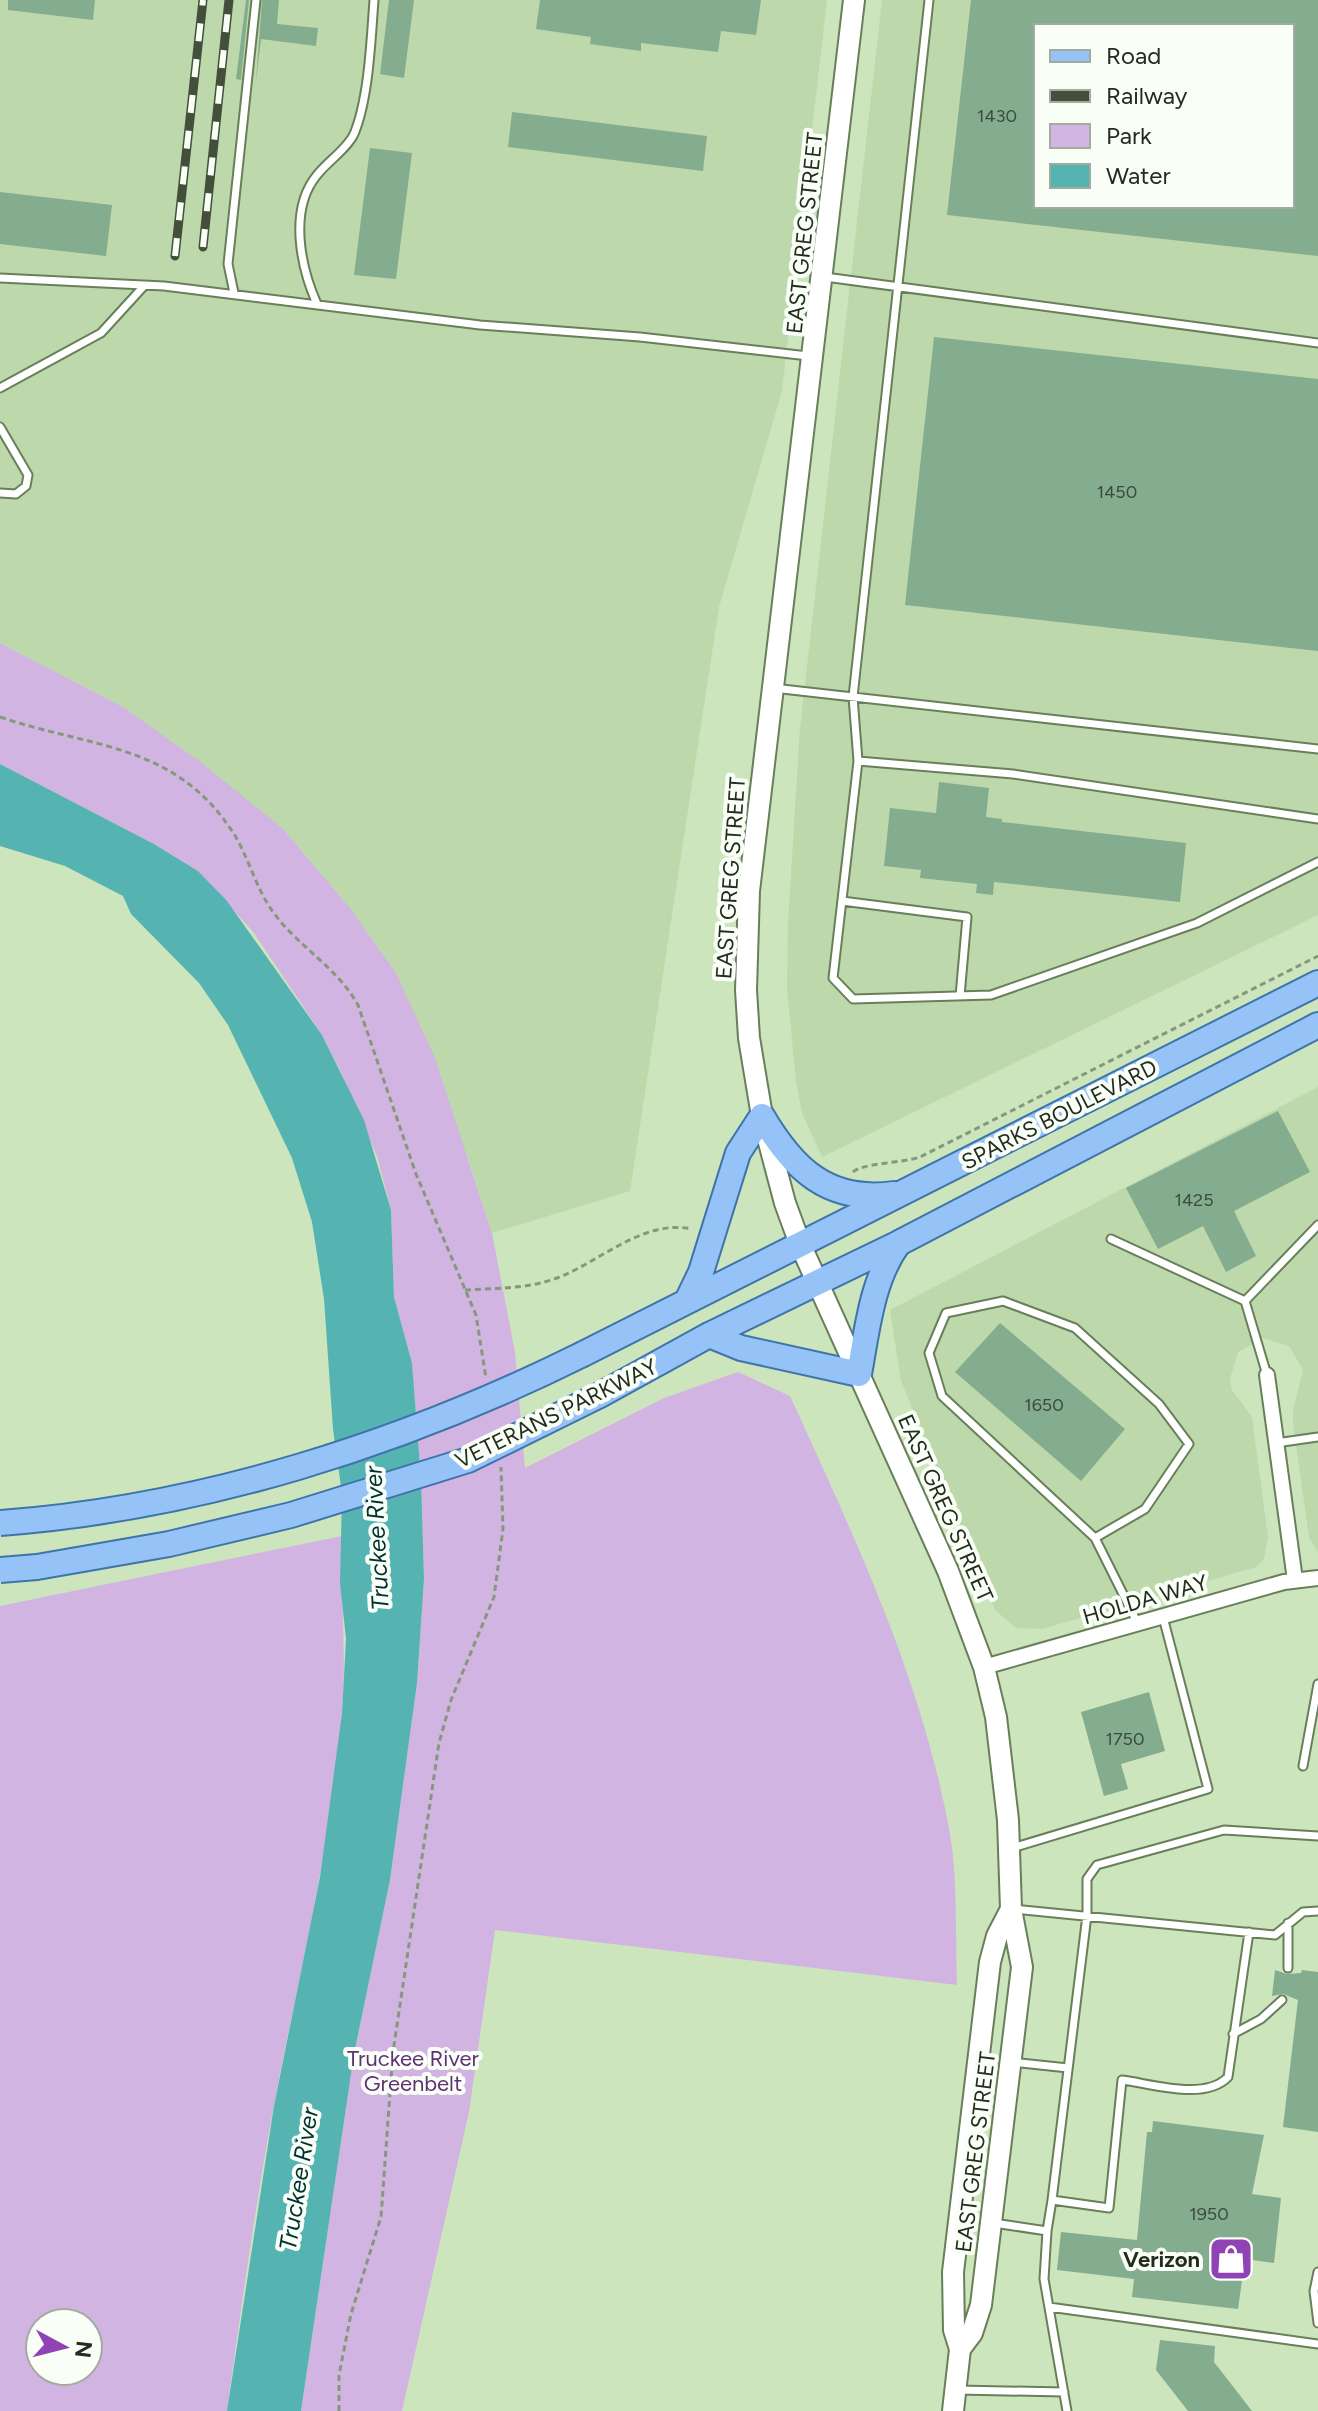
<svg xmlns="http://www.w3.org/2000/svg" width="1318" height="2411" viewBox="0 0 1318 2411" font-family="Figtree,sans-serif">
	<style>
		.built { fill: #bdd9ab; fill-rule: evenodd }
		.green { fill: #d2b4e2; fill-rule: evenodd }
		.water { fill: #55b4b2 }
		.building { fill: #84ac8f; fill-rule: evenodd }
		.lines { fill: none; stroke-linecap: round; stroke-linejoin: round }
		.service-casing { stroke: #687f5a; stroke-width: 11 }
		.minor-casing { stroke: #687f5a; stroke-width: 18 }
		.secondary-casing { stroke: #687f5a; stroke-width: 24 }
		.primary-casing { stroke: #3f74a8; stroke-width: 28 }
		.path { stroke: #85987a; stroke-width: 3; stroke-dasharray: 6 4; stroke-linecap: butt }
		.service { stroke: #fff; stroke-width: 7 }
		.minor { stroke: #fff; stroke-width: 14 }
		.secondary { stroke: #fff; stroke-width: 20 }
		.primary { stroke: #95c3f8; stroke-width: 24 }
		.rail-casing { stroke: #434f3b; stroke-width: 9 }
		.rail { stroke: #f9fef6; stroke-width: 6; stroke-dasharray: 18; stroke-linecap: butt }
		.primary-bridge-casing { stroke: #3f74a8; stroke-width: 28; stroke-linecap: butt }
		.primary-bridge { stroke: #95c3f8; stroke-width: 24 }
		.labels { text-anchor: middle; stroke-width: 8; stroke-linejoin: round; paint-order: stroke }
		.number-label { font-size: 18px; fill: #3b4c3a }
		.street-label { font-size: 22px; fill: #232c1d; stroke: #f9fef6 }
		.park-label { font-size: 22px; fill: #5f3075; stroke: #f9fef6 }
		.poi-label { font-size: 22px; font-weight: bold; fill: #232c1d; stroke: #f9fef6; text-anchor: end }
		.water-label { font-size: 24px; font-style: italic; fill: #013130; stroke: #f9fef6 }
	</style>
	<rect width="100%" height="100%" fill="#cce5bc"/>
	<path class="built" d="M0,0H827L782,391L719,607L630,1191L492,1233L469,1161L396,973L350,908L283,829L123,707L0,643Z
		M882,0H1318V915L822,1157L802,1113L796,1081L787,988L788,922L800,728ZM1036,26H1292V206H1036Z
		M1318,1087V1552L1309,1537L1293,1423V1411L1303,1370L1289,1346L1263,1338L1238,1352L1230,1379L1232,1390L1252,1417L1268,1537L1264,1559L1256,1567L1042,1629L1016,1628L995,1610L901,1381L890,1310Z"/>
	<path class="green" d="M0,643L123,707L202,763L283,829L350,908L396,973L435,1058L492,1233L515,1352L525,1468L664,1398L738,1372L790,1396C855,1538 922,1679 950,1834C958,1882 955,1936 957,1985L495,1930L469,2112L402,2411H301L354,2054L390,1880L417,1683L424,1579L421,1478L412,1363L394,1297L391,1210L377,1156L340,1070L322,1035L254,933L198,871L154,844L0,764Z
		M342,1536C340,1594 347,1652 342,1711C332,1844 299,1974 274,2105C255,2206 241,2309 227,2411H0V1606ZM40,2323H88V2371H40Z"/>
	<path class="water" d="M0,764L154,844L198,871L227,901L322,1035L364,1120L391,1210L394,1297L412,1363L421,1478L424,1579L417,1683L390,1880L354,2054L301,2411H227L274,2106L320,1877L342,1713L346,1639L340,1583L342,1494L333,1429L324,1299L312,1222L292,1158L228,1025L199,983L131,914L123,896L65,866L0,846Z"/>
	<path class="building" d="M8,0H95L93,20L8,10Z
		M246,0H249L241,80L236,79Z
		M262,0H279L277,24L318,28L316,46L261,39L256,81Z
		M389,0H414L404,78L380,74Z
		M540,0H761L756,35L721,31L718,52L641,43V51L590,44L591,37L536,29Z
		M971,0H1318V256L947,215ZM1036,26H1292V206H1036Z
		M512,112L707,136L703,171L508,147Z
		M370,148L412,153L396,279L354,275Z
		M0,192L112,205L106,256L0,244Z
		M934,337L1318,379V651L905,605Z
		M939,782L989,788L986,817L1002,819V822L1186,843L1180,902L994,882L993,895L976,893L977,884L920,878L921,870L884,866L890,808L936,813Z
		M1278,1111L1310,1172L1234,1211L1256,1256L1226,1272L1203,1226L1158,1249L1126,1188Z
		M1000,1323L1125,1429L1081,1481L955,1372Z
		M1149,1692L1165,1751L1121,1764L1128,1789L1104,1796L1081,1712Z
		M1275,1970L1287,1974L1301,1973L1302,1970L1318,1972V2132L1283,2127L1298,2000L1283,1994L1272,1996Z
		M1153,2121L1264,2135L1252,2194L1281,2198L1274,2263L1245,2259L1238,2309L1132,2297L1134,2279L1057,2270L1061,2232L1137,2240L1147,2132H1152Z
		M1160,2340L1215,2346L1214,2362L1252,2411H1188L1156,2370Z"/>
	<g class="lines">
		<g class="service-casing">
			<path id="service" d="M929,0L853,697L858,761L833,978L853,999L991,995L1197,923L1318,862
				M825,277L1318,343
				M0,278L164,286L480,325L640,337L808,356
				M234,293L228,264L256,0
				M317,304C301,268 288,210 317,175C328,161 347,149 354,134C369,98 371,39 374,0
				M0,388L101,333L144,286
				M0,427L28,475L26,486L16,494L0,493
				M782,689L1318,749
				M858,761L1013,774L1318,819
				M842,901L967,917L960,996
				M1111,1239L1245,1301L1267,1375
				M1245,1301L1318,1225
				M1276,1443L1318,1437
				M1095,1538L1145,1509L1189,1444L1159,1404L1075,1328L1003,1301L946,1313L929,1353L942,1396L1095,1538L1138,1624
				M1303,1766L1318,1684
				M1012,1848L1208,1789L1163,1617
				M1013,1909L1275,1935L1303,1912L1318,1911
				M1288,1923V1968
				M1249,1932L1228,2077C1205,2101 1153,2084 1122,2080L1109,2208L1052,2200L1087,1915V1879L1097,1865L1224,1830L1318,1836
				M1233,2034L1261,2019L1282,2000
				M1012,2062L1068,2068
				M994,2223L1047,2231L1052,2200
				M1047,2231L1044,2279L1067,2411
				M1318,2272L1314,2291L1318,2323
				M1049,2307L1318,2344
				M958,2390L1064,2392"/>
		</g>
		<g class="minor-casing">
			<path id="minor" d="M1267,1375L1295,1580
				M984,1667L1284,1582L1318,1578"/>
		</g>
		<g class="secondary-casing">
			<path id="secondary" d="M854,0L749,891L746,990L749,1038L762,1116L785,1203L800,1244L948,1571L984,1667L996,1717L1008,1820L1011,1909L1022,1967L981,2305L972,2333L960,2349
				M953,2411L960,2349L954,2330L953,2272L990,1962L997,1936L1011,1909"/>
		</g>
		<g class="primary-casing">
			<path id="primary" d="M687,1301L701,1272L738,1153L762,1116C793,1169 828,1203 894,1194
				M709,1335L741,1348L859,1374C867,1331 872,1278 899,1243
				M583,1354L1318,983
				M600,1395L709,1335L899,1243L1318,1025"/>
		</g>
		<path class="path" d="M0,717C91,748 176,743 234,834C248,857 255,884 269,906C294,945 335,964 358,1005L416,1174L476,1315L486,1378
			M853,1172C863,1163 903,1163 920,1157L1318,956
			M465,1290C497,1288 532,1289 562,1276C603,1259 645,1219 692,1229
			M339,2411V2375L351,2314L381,2217L393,2052L439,1743L451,1700L494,1597L503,1529L501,1467"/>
		<use href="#service" class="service"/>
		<use href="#minor" class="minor"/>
		<use href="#secondary" class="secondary"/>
		<use href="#primary" class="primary"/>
		<g class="rail-casing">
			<path id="rail" d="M203,247L229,0
				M175,256L203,0"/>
		</g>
		<use href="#rail" class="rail"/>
		<g class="primary-bridge-casing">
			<path id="primary-bridge" d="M0,1523C202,1508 402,1444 583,1354
				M0,1570L37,1567L169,1544L291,1515L468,1460L600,1395"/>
		</g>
		<use href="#primary-bridge" class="primary-bridge"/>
	</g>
	<defs>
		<g id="shop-square" transform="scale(2.3)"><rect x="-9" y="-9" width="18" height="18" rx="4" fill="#9043b4" stroke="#f9fef6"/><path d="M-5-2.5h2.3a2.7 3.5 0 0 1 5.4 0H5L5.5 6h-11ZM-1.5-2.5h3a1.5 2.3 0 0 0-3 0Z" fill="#fff"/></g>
	</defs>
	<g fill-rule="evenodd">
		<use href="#shop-square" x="1231" y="2259"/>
	</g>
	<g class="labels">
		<g class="number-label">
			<text x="997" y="122">1430</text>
			<text x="1117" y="498">1450</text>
			<text x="1194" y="1206">1425</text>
			<text x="1044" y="1411">1650</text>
			<text x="1125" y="1745">1750</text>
			<text x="1209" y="2220">1950</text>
		</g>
		<g class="street-label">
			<text transform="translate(804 233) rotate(-84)" y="8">EAST GREG STREET</text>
			<text transform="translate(730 878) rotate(-86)" y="8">EAST GREG STREET</text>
			<text transform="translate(1059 1114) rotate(-27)" y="8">SPARKS BOULEVARD</text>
			<text transform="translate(556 1413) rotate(-26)" y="8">VETERANS PARKWAY</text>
			<text transform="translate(946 1508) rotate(66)" y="8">EAST GREG STREET</text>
			<text transform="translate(1145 1599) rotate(-16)" y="8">HOLDA WAY</text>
			<text transform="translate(975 2152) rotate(-83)" y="8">EAST GREG STREET</text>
		</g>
		<g class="park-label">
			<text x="413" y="2066">Truckee River<tspan x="413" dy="25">Greenbelt</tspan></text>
		</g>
		<g class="poi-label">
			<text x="1200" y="2267">Verizon</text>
		</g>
		<g class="water-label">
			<text transform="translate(377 1538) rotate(-93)" y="8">Truckee River</text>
			<text transform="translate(299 2179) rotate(-81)" y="8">Truckee River</text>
		</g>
	</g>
	<rect x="1034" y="24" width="260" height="184" fill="#f9fef6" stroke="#a3aa9f" stroke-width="2"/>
	<rect x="1050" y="50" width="40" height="12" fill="#95c3f8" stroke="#a3aa9f" stroke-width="2"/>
	<text x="1106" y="64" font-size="24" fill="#232c1d">Road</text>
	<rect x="1050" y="90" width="40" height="12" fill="#434f3b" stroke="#a3aa9f" stroke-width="2"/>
	<text x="1106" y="104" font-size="24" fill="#232c1d">Railway</text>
	<rect x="1050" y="124" width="40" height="24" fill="#d2b4e2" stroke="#a3aa9f" stroke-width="2"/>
	<text x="1106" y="144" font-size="24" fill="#232c1d">Park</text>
	<rect x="1050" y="164" width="40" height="24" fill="#55b4b2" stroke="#a3aa9f" stroke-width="2"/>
	<text x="1106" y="184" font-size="24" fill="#232c1d">Water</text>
	<g transform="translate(64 2347) rotate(97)"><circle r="38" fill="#f9fef6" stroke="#a3aa9f" stroke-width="2"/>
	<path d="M0-6L14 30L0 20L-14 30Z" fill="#9043b4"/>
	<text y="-12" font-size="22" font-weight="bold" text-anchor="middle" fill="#232c1d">N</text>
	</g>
</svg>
